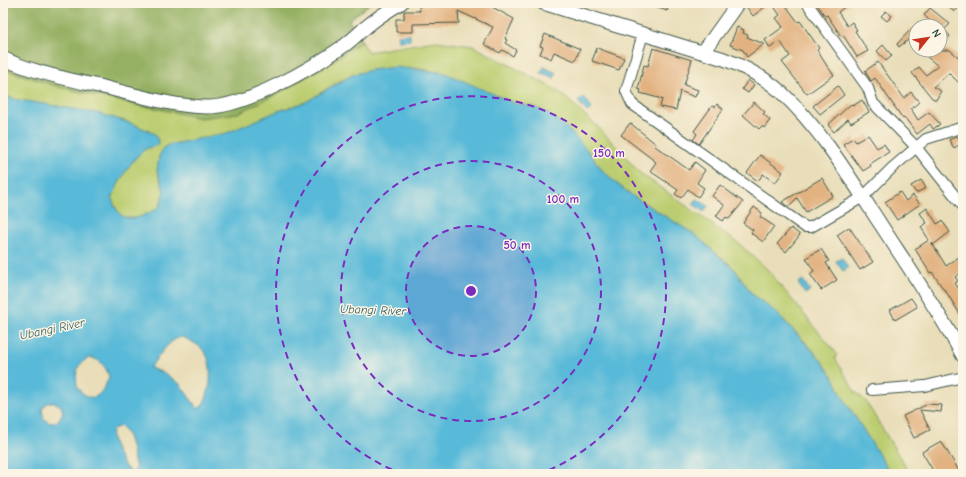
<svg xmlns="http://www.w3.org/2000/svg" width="966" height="477" viewBox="0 0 966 477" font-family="'Comic Neue',sans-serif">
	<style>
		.green { fill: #bbcd70; stroke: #6d8552 }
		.forest { fill: #94b062; stroke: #5a764b }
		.water { fill: #59b9d8; stroke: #3c7b86; fill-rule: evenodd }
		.building { fill: #e2b281 }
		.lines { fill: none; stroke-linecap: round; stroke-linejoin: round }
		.street-casing { stroke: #3d5548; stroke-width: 12 }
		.secondary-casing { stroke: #3d5548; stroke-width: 15 }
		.street { stroke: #fff; stroke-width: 10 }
		.secondary { stroke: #fff; stroke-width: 13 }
		.ring { fill: none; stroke: #7b2cbf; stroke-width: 2; stroke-dasharray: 7 5 }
		.labels { text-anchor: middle; stroke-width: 3; stroke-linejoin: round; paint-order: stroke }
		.water-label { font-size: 12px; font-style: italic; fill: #2e5c5d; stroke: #fcf5e5 }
		.centre { fill: #7b2cbf; stroke: #fcf5e5; stroke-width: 2 }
		.ring-label { font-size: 12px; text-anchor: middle; font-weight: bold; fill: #7b2cbf; stroke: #fcf5e5; stroke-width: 3; stroke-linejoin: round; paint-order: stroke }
	</style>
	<rect width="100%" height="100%" fill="#fcf5e5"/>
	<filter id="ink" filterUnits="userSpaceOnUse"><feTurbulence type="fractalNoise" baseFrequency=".025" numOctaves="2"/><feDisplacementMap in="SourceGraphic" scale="8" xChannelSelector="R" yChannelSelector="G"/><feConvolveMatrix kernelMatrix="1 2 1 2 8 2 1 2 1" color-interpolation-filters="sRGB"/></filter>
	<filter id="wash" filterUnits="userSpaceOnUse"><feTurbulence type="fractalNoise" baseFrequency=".012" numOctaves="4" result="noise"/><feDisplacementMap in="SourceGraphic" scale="16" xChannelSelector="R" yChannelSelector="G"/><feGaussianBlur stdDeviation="0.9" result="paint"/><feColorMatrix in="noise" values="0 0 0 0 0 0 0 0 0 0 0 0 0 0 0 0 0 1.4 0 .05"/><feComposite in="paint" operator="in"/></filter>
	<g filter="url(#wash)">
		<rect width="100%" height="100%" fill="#e9deb9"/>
		<path class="green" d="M362,41L367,52L436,41L473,46L557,90L598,127L640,173L737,242L766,268L837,354L835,358L855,392L865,400L910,474H891L841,394L835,380L814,351L777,313L752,294L735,269L694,234L631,195L616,183L603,171L587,150L534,107L514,103L444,73L415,68L370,70L339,81L306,102L278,111L227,133L168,145L163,148L159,157L157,171L164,191L160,206C147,215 125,228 116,208C114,203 112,200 113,196C119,180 131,160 144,150C148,147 154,147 159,144C157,117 38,104 14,99L3,95V69L63,88L144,107L238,113L275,95L327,65Z"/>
		<path class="forest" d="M3,3H371L349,20L362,41L327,65L275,95L238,113L200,118L63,88L3,69Z"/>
		<path class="water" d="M410,34V40L398,41V35Z
			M395,67L445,73L514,103L534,107L547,113L567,128L587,150L603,171L616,183L631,195L694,234L735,270L752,294L777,313L822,361L835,380L841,394L891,474H3V95L14,99L98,113L133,124L155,134L159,144C154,147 148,147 144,150C131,160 119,181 113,196C112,201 114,206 117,210C127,227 149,214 160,206L164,191L157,171L159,157L163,148L168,145L227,133L278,111L306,102L352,75L370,70ZM182,337C189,340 198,344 203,350C215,362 211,397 200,408H197L180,384L164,373L150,368C157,358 170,338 182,337ZM89,358C99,357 107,368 109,377C102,395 92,407 77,387C76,374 75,364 89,358ZM54,402L61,406L63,413L57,422L50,423L44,419L42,409L47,403ZM120,426C131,433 132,456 136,468L133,473C123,470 109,439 112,430Z
			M544,67L556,73L554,78L541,73Z
			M584,97L592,108L587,112L578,101Z
			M697,199L708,206L704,212L693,204Z
			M842,258L848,268L843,271L836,261Z
			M803,280L810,291L805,294L798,283Z"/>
		<g id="blocks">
			<path class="building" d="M467,3H485L514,19L505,39L507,40L505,43L516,50L513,56L502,50L500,53L484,44L493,27L458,11L459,23L413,24V32H396V19H404V11H420L419,6Z
				M645,3H669L667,11Z
				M751,3H770L753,16L746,6Z
				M781,3H784L798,22L800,21L819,48L817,50L827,66L834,75L807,94L782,62L790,56L780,41L770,48L765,40L783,27L776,18L780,15L775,8Z
				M816,3H850L838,12L847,26L852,22L857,30L855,31L868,51L857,57L843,35L841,36L827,15L825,16Z
				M946,3H963V4L954,12Z
				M930,8L950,24L944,30L950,36L944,43L940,39V26H935L924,15Z
				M886,11L892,16L887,21L881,16Z
				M737,27L744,30L743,33L748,35L747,37L764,44L747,57L743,50L730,45Z
				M912,28L916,34L899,47L897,44Z
				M545,34L580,49L575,61L554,52L551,59L540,54L543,47L540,46Z
				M883,45L892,56L886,61L877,51Z
				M597,48L624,58L619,70L592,61Z
				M653,48L692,60L684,85L698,90L695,97L680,91L676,110L660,107L662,99L640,93L641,90L638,89L644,65L648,66Z
				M919,50H950L963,61V87L949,73L933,87L941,91L936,100L932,98L912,73L919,67L926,75L938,66Z
				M878,62L904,98L911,92L919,102L911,109L918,120L929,112L940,124L933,129L930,124L917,134L905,118L903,119L875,78L871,81L865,71Z
				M748,80L754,85L748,93L742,89Z
				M838,86L844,95L820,114L813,106Z
				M862,100L869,112L851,123L848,119L834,132L828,125L851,104L853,106Z
				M754,102L765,112L763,114L770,120L764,128L762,126L759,129L743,115Z
				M717,104L723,109L699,144L693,140L697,134L694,131L712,106L715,107Z
				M630,123L656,144L655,146L689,170L695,162L705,170L697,183L704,188L698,197L688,189L681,198L675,194L678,190L650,171L656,162L621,135Z
				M868,135L877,148L884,144L889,152L870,164L871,166L863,171L843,144L853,138L856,142Z
				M957,136L962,143L954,148L949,140Z
				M760,155L783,172L775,183L763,174L758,181L747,173Z
				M822,178L833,196L806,212L797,198L788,207L782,202Z
				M921,180L926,188L916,193L911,186Z
				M720,185L743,202L729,219L726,217L723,221L716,216L724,205L712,196Z
				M900,192L906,201L913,195L920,204L897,220L885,202Z
				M754,207L762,213L760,217L774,226L763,242L751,233L753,230L743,223Z
				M927,208L937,224L942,221L950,232L933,245L932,243L946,266L963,254V272L955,277L958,281L955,283L963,295V319L945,290H944L932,272L930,273L915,249L929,240L921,227L927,223L920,213Z
				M849,227L873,262L860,270L837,235Z
				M791,228L800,235L786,252L777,244Z
				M821,249L829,261L826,263L837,280L821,290L810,274L814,271L806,258Z
				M911,298L917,307L895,320L890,310Z
				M928,404L942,405L941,412L920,410L930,430L914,438L903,416Z
				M941,441L961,474H935L922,452Z"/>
		</g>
	</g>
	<g filter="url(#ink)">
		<use href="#blocks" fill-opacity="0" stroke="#3d5548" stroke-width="1"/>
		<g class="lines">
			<g class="street-casing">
				<path id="street" d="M807,3L868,88L873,103L916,147L963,206
					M643,34L626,91L632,104L805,227H811L863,197L892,168L926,139L963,127
					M872,390L925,386L963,377"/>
			</g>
			<g class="secondary-casing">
				<path id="secondary" d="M543,3L724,59C745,67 764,77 781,92C821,129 851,179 881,225C909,268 938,310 963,356
					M703,52L738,3
					M3,58C29,72 78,81 107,88C140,96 172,106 206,107C244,108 314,67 345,45C353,39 359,33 366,27C377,18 389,10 401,3"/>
			</g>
			<use href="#street" class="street"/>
			<use href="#secondary" class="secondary"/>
		</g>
	</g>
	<circle cx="471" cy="291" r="65" fill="#7b2cbf" fill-opacity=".12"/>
	<g class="ring">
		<circle cx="471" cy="291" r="65"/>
		<circle cx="471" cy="291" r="130"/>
		<path d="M403 474A195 195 0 1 1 539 474"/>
	</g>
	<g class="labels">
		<g class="water-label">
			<text transform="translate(373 310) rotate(2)" y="4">Ubangi River</text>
			<text transform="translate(52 329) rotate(-12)" y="4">Ubangi River</text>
		</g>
	</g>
	<circle cx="471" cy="291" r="6" class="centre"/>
	<g class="ring-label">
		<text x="609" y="157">150 m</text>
		<text x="563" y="203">100 m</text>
		<text x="517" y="249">50 m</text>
	</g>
	<rect width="966" height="477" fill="none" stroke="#fcf5e5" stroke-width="16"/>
	<g transform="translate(928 38) rotate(60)"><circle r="19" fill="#fcf5e5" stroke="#a4ab9e"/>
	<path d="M0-3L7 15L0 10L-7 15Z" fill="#c8321e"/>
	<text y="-6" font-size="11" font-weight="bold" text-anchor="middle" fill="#1f3d34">N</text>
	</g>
</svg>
